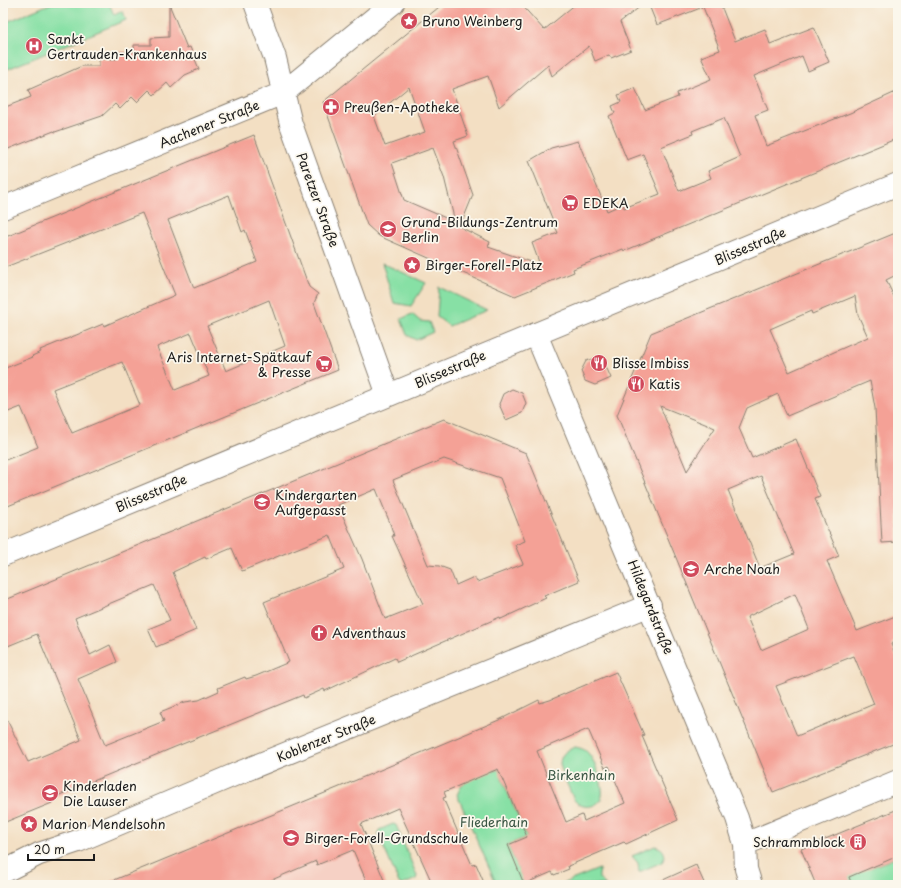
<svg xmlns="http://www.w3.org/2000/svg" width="901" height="888" viewBox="0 0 901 888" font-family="'Playpen Sans',sans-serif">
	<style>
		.built { fill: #f6d1c5 }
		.green { fill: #87e0a5; stroke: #527e60 }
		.building { fill: #f4a196; fill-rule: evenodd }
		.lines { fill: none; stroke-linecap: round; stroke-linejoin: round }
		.minor-casing { stroke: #887e70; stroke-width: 24 }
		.major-casing { stroke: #887e70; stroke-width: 24 }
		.minor { stroke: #fff; stroke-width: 22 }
		.major { stroke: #fff; stroke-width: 22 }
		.labels { text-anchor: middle; stroke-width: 3.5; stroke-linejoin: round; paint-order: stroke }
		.poi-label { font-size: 13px; fill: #1c1c1c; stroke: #fbf7ec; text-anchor: start }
		.street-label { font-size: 13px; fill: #1c1c1c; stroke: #fbf7ec }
		.park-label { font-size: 13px; fill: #3c5745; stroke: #fbf7ec }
	</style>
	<rect width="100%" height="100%" fill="#fbf7ec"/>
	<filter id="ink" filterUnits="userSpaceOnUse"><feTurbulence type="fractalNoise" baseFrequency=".025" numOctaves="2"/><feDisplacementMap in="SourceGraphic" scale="8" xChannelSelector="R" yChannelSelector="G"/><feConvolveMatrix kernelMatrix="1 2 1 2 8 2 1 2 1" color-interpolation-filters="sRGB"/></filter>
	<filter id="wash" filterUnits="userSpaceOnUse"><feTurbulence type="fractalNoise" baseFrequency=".012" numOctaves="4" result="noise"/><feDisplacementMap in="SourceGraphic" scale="16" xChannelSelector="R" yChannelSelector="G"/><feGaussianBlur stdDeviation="0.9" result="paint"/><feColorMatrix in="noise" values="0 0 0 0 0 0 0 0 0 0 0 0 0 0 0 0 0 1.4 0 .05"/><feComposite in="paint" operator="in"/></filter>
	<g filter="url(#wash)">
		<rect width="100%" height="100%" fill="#f3dfc3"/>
		<path class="built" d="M345,785L386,885H179L168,858Z"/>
		<path class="green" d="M52,3H109L114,15L123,11L126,20L3,71V8L9,21Z
			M382,263L426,283L411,306L394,303Z
			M439,287L487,310L449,326L437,317Z
			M412,314L420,321L429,322L433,332L416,340L407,335L401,319Z
			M575,747C580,748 585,749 588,753C595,760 606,790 601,799C596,808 582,809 575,801C572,797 561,770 560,764C560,762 561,757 562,756C565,751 570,749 575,747Z
			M501,768L502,779L527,837L508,845L525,885H497L457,795L462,784L493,769L494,771Z
			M393,824L396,825L417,876L416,879L402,885L399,883L378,834L379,830Z
			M655,846C662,848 664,850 665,857L662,862L639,872L638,863L632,856Z
			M898,850V885H852L846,872L872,867L895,858Z
			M599,869V879L606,885H559Z"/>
		<g id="blocks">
			<path class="building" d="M444,3H520L544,30L577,3H645L620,22L631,50L611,58L609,55L595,61L589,46L552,76L548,65L499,107L488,76L452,89L468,136L454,141L473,195L460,227L490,242L488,247L540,265L532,243L558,233L529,161L551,148L578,141L607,211L623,204L624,208L660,194L643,154L627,160L609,116L615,113L612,106L621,102L618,95L635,88L645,110L678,97L677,93L711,79L701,57L720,50L703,7L657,25L648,3H720L735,41L765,29L770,44L814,27L829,62L808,71L802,56L754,76L768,110L755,115L766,146L850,113L898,91V138L624,251L623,249L573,269L574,272L515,296L379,236L367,225L323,102ZM409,87L425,132L385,146L374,116ZM724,118L740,157L708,171L711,178L679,191L661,147L693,134L692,131ZM433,148L444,177L455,222L404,200L392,163Z
				M169,4L187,48L190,47L199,69L185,75L171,88L167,83L154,95L149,90L137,102L132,97L120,109L115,104L102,116L55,132L54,131L3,151V108L31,97L28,90L82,66H99V59H117V52H134V45H151V38L169,37Z
				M254,135L309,287L318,294L314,303L338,370L3,508V461L38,447L21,407L3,414V369L33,357L32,356L41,352L40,350L103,324L104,326L175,295L142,213L3,268V238ZM229,195L242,232L245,230L257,262L194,288L168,220ZM269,300L285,346L226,371L207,326ZM191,333L209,376L175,390L157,347ZM122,362L140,405L72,433L53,389Z
				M898,232V274L886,280L898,305V542L882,543L875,408L870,381L787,416L778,394L747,408L739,428L752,458L796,439L820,497L815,499L839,556L827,561L857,631L898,615V641L891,644L898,661V742L773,792L617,415L651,333ZM855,296L858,315L868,337L789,372L770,329L811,311L812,314ZM660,406L715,428L687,471ZM761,476L794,554L760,568L728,490ZM795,594L809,629L761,650L747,617ZM854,656L874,704L797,736L776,686Z
				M595,358L604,362L611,378L595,385L585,381L581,371L586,361Z
				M512,389L522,393L526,403L522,413L506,420L499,404L503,394Z
				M444,419L526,453L579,581L544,596L546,598L501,619L500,617L397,662L395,658L325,691L324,689L304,698L303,695L175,747L50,799L52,803L3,823V712L28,762L81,740L37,634L3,648V601ZM444,459L500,478L525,541L515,545L523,564L477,582L474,577L456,585L450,570L439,566L428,565L393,480ZM376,489L390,523L394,536H392L423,604L385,619L362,559L338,505ZM330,535L344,569L264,602L289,662L256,676L246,679L245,677L218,688L219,691L199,700L185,702L160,712L164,721L105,745L78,679L117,662L110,645L90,655L75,618L154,585L170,620L148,629L156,647L196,630L173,572L205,557L206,559L232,548L242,571Z
				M616,672L644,735L642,736L678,820L626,844L624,842L568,866L569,869L554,875L552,872L524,884L508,845L527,837L498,769L444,792L446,797L443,798L472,865L476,864L485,885H433L398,808L361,824L386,885H368L353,850L317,865L316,861L260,885H102L354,781L499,720L539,700L540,703L550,700ZM588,729L605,768L609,766L625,803L584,821L582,815L566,822L537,751Z
				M898,809V856L849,877L852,885H816L801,849Z
				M696,865L705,885H652Z"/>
		</g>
	</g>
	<g filter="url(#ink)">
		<use href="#blocks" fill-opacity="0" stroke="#887e70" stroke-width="1"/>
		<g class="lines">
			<g class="minor-casing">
				<path id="minor" d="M255,3L275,58L291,124L388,395
					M3,208L283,93L393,3
					M536,334L737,818L745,844L746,869L751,885
					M745,844L898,781
					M3,872L39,854L78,841L241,772L650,605"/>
			</g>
			<g class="major-casing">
				<path id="major" d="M3,555L898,184"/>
			</g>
			<use href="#minor" class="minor"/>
			<use href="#major" class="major"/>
		</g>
	</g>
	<defs>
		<g id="sight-disc" transform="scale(0.9)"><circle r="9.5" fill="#d1495b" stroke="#fbf7ec"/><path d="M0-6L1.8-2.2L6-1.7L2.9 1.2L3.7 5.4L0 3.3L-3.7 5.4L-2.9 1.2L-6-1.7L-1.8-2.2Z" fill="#fff"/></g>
		<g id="hospital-disc" transform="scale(0.9)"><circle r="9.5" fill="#d1495b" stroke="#fbf7ec"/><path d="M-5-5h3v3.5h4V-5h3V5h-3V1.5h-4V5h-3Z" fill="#fff"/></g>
		<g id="pharmacy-disc" transform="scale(0.9)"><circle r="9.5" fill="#d1495b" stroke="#fbf7ec"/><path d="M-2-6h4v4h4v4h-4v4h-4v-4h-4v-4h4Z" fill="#fff"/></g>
		<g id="supermarket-disc" transform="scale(0.9)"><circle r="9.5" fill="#d1495b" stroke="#fbf7ec"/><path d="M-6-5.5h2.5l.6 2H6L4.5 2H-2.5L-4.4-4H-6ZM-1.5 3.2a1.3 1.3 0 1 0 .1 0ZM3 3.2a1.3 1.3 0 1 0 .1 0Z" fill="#fff"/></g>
		<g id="school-disc" transform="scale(0.9)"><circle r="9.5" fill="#d1495b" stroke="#fbf7ec"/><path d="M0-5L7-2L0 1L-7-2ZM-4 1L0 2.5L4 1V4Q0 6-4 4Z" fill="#fff"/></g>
		<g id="restaurant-disc" transform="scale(0.9)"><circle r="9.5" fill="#d1495b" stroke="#fbf7ec"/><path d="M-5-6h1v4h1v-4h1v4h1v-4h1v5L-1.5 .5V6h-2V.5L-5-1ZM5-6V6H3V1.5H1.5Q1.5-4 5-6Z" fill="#fff"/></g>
		<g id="church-disc" transform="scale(0.9)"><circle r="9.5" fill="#d1495b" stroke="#fbf7ec"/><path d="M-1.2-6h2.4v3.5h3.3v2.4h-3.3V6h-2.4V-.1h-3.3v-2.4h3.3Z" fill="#fff"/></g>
		<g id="building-disc" transform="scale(0.9)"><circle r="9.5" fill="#d1495b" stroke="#fbf7ec"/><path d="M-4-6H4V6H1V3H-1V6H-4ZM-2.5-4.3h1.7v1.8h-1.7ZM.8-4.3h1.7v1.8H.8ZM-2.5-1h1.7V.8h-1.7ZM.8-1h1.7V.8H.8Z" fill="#fff"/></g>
	</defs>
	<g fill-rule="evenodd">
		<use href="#sight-disc" x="409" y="21"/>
		<use href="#hospital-disc" x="34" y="46"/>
		<use href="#pharmacy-disc" x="331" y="107"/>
		<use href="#supermarket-disc" x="570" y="203"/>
		<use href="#school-disc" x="388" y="229"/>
		<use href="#sight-disc" x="412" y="265"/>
		<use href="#restaurant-disc" x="599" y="363"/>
		<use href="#supermarket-disc" x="324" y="364"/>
		<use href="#restaurant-disc" x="636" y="384"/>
		<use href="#school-disc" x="262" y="502"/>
		<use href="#school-disc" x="691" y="569"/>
		<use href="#church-disc" x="319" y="633"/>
		<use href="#school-disc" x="50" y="793"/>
		<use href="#sight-disc" x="29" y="824"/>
		<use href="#school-disc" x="291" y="838"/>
		<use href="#building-disc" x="858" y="842"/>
	</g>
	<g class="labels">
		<g class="poi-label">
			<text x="422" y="26">Bruno Weinberg</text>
			<text x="47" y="44">Sankt<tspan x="47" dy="15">Gertrauden-Krankenhaus</tspan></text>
			<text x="344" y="112">Preußen-Apotheke</text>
			<text x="583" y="208">EDEKA</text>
			<text x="401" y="227">Grund-Bildungs-Zentrum<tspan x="401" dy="15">Berlin</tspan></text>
			<text x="425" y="270">Birger-Forell-Platz</text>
			<text x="311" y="362" text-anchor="end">Aris Internet-Spätkauf<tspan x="311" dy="15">&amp; Presse</tspan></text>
			<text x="612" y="368">Blisse Imbiss</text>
			<text x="649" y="389">Katis</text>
			<text x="275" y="500">Kindergarten<tspan x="275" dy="15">Aufgepasst</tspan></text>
			<text x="704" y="574">Arche Noah</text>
			<text x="332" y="638">Adventhaus</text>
			<text x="63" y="791">Kinderladen<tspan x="63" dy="15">Die Lauser</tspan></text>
			<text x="42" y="829">Marion Mendelsohn</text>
			<text x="304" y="843">Birger-Forell-Grundschule</text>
			<text x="845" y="847" text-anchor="end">Schrammblock</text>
		</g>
		<g class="street-label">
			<text transform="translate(209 124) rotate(-22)" y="5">Aachener Straße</text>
			<text transform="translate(318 200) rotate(70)" y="5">Paretzer Straße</text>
			<text transform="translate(750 246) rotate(-23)" y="5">Blissestraße</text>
			<text transform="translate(450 369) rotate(-23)" y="5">Blissestraße</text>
			<text transform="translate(151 493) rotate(-23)" y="5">Blissestraße</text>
			<text transform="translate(651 607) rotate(68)" y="5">Hildegardstraße</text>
			<text transform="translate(326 738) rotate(-22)" y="5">Koblenzer Straße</text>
		</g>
		<g class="park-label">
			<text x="581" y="780">Birkenhain</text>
			<text x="494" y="827">Fliederhain</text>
		</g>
	</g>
	<rect width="901" height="888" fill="none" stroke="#fbf7ec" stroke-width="16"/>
	<path d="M28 854v6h66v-6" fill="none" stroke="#1c1c1c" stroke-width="2"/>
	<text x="34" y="854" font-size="12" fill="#1c1c1c" stroke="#fbf7ec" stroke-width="3" paint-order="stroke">20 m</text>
</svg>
